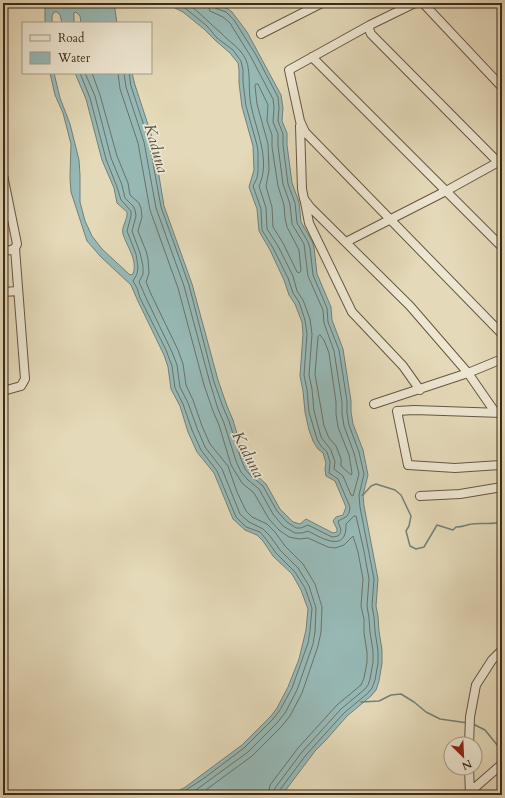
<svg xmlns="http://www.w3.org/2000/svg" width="505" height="798" viewBox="0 0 505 798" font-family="Cardo,serif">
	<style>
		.water { fill: #97b9b6; stroke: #738078 }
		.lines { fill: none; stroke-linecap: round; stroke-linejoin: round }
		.shore { stroke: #6a7268; stroke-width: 1 }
		.stream { stroke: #738078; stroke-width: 1.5 }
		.minor-casing { stroke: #675642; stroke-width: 10 }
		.minor { stroke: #ede6d1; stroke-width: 8 }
		.labels { text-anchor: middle; stroke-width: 3.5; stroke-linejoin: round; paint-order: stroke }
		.water-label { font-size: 16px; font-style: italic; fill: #544e41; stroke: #ede6d1 }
	</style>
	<rect width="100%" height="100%" fill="#e4d9b8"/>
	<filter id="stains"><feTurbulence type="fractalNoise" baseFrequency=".005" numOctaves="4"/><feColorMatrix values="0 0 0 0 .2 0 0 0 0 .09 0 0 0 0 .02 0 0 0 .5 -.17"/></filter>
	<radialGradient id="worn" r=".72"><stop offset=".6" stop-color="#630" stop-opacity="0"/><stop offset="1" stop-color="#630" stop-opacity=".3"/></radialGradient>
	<path class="water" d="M45,3H114L117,23H81L80,16L76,12L74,13V23H62L60,15L57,12H54L52,16V23H45Z
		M165,3H214L228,9L232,12L247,32L281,95L283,108L282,121L287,133V145L292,183L299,202L301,222L312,241L314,247L317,274L331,307L332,320L343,349L351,401V412L353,424L363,450L368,475L363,495L364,506L378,579L376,606L378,616L379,631L382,650V663L379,681L376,690L371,696L347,716L326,740L315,751L282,795H169L184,788L242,745L271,716L277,708L288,687L299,659L306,630L308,609L301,590L292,574L273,556L263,541L257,535L245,530L233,519L214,473L197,452L188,432L180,406L171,389L168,367L164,355L137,299L131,285L101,257L87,241L71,192L70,178L71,144L63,113L55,95L50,73H54L60,98L70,124L79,160L80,175V202L85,221L92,236L102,249L130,275L133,274C138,260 127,247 123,234C121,226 128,220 127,212L117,203L114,188L102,160L86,99L75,73H132L135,85L153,140L164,206L192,284L218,380L227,406L233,420L244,458L249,467L254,473L266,484L280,509L293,522L300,524L306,519L333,533L337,532V529L333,521L336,517L343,515L346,507L335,481L326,476L325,469L326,463L323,453L318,449L313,441L309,430L305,412L303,391L300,376L303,334L302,322L295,304L289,295L284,280L270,250L259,231L257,209L249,187L254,170L253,146L242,107L239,83V70L238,63L230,53L215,40L204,29L183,12Z"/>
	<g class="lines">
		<path class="shore" d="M186,3C199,11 209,23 221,33C229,42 241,48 246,60C251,71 248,92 251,105C256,131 271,160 259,186L266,208L267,229L278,246L293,276L297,291L303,300L310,319L312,334L309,375L312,389L314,411L321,437L331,450L335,462L334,469L343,476L351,495L353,496L359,474L354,453L344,426L342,413V402L334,351L324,323L323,310L308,276L304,244L292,224L290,204L283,184L278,146V134L273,122L274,107L273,99L251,57L230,23L223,17L210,11L207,3
			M213,3L215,8L226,12L234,20L256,55L278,97L279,108L278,121L283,134V145L288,184L295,203L297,223L308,242L310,248L313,275L327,308L328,322L339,350L347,401V413L349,425L359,452L364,474L359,495L360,507L374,579L372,606L374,617L375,631L378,651V663L375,680L372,688L368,693L344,713L306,755L279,791V795
			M80,73L90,98L106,159L117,187L121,200L131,211V216L127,231L136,254L138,267L137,274L133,281L137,288L140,298L166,350L172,366L175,388L183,404L192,430L201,450L217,471L236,517L246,527L260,532L266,539L276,553L295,572L305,588L312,608L310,631L308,643L292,688L280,710L273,719L244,748L203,779L178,795
			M85,73L95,96L111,158L122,185L125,198L133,206L135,210L136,216L132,231L140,253L143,266V274L139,282L147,300L172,352L177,365L180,387L188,403L197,428L205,447L222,469L240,514L249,522L263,529L270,536L280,550L298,568L309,586L316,608L315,632L313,644L297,690L285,713L277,723L248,752L189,795
			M92,73L100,95L117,156L128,183L130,195L139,203L141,208L142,217L138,231L146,251L148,259L149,273L146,282L151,294L178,350L183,364L186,385L193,400L202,426L210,444L228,466L237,492L246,511L252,517L267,524L275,532L285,546L303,564L315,584L322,607L321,632L318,646L302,693L290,716L281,727L252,756L199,795
			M118,73L120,89L138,143L150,210L178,288L204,385L213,411L219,425L231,465L242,483L254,493L269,519L279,530L289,537L299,539L308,538L328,547L335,548L344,545L353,536L358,552L363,579L361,606L364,619V633L367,652V662L364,678L361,685L337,705L298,748L270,785L268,795
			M124,73L126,87L144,142L156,208L184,286L210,383L218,409L224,423L236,461L241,472L248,480L259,489L273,514L283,526L295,533H302L308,531C323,539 347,553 346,524L354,516H356L364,551L369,579L367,606L369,618L370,632L373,651V662L370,679L368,685L365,689L341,709L302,752L275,788L274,795
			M129,73L131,86L149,141L161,207L189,285L214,382L223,407L229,421L241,459L245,469L251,476L263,486L277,511L287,522L296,528H301L308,525L332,537L338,536C344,531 339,527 338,521L346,517L349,513L350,507L338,479L329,473L330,462L327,452L321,446L317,439L309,412L307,390L304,375L307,334L305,320L299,302L293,293L288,278L273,248L262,230L261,209L253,186L257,178L258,171V152L257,145L246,106L243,82V70L241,61L233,50L217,38L207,26L185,8L174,3
			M256,84H258L268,105L267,121L272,135V147L278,186L284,205L285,218L287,227L299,250L301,271L299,273L297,272L283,243L273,227L272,207L266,186L269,170L268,144L257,104L255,86Z
			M320,335L324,340L329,353L336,402V414L338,427L349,455L352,473L351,475L341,466V459L336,446L329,438L324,426L315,374L318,337Z"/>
		<path class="stream" d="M362,495H363L371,486L376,484L395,490L401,495L411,516L409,526L406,531L410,546L416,549L424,547L437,525L453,530L456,527C464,527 465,525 472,524C483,522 492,526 502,521
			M361,702L379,701L391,695L401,694L414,702L426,712L440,719L468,723
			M473,724L485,730L502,751"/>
		<g class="minor-casing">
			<path id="minor" d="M415,3L370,25L369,29L371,34L502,166
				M423,3L502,87
				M500,3L502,5
				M370,25L289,70L300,121L305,132L502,334
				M261,34L322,3
				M312,57L502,247
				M300,126L302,189L304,199L310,207L410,306L468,373L495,412
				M3,175L17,244L15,248L25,379L21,386L3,391
				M305,202L309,223L352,312L403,366L420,390
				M346,242L446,191L502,160
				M3,251L11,250L15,248
				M3,292L18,291
				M374,404L468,373L502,359
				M502,413L414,410L397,411L408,465L455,468L500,465L502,464
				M420,496L460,494L502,487
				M469,744L470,717L476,685L492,660L502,650
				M469,768L470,794
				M471,791L502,764"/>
		</g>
		<use href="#minor" class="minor"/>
	</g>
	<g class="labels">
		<g class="water-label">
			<text transform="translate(157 148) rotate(74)" y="6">Kaduna</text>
			<text transform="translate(249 454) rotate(62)" y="6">Kaduna</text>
		</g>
	</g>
	<rect width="505" height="798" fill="none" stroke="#e4d9b8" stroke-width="16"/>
	<rect x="4" y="4" width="497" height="790" fill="none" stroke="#3d2b1a" stroke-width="2"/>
	<rect x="8" y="8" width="489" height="782" fill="none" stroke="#3d2b1a"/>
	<rect x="22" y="22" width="130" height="52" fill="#ede6d1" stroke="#a79b88"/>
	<rect x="30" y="35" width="20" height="6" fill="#ede6d1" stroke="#a79b88"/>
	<text x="58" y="42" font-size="12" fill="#3d2b1a">Road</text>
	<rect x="30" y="52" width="20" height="12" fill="#97b9b6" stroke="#a79b88"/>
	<text x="58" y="62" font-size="12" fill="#3d2b1a">Water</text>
	<g transform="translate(463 756) rotate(156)"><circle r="19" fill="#ede6d1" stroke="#a79b88"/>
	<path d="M0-3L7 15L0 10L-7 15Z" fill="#8f2418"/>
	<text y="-6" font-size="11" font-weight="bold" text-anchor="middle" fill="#3d2b1a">N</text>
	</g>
	<rect width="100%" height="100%" filter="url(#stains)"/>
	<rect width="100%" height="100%" fill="url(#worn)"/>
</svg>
